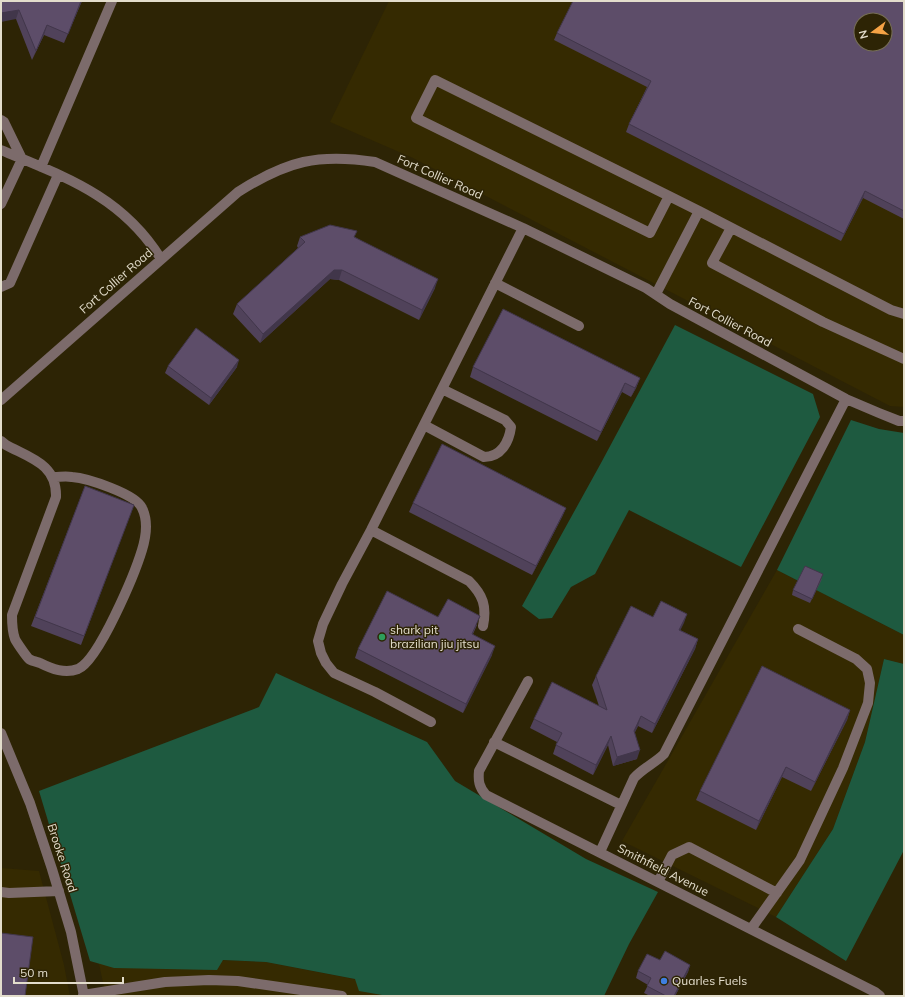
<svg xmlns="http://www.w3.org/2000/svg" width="905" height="997" viewBox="0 0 905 997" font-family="Mulish,sans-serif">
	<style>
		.built { fill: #352a01; fill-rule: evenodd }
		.green { fill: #1e5a40 }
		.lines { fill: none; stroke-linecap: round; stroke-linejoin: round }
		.minor { stroke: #7c6b6b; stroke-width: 10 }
		.wall { fill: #50425a }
		.shaded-wall { fill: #41364a }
		.building { fill: #5d4d69; stroke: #41364a; fill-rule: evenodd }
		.leisure-dot { fill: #2e9e5b; stroke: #2d2405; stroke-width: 1.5 }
		.shop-dot { fill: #3f7fe0; stroke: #2d2405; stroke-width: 1.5 }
		.labels { text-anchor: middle; stroke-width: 3; stroke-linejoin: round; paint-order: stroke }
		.street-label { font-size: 12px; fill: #e3ddcc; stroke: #2d2405 }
		.poi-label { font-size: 12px; fill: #e3ddcc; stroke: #2d2405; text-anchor: start }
	</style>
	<rect width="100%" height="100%" fill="#2d2405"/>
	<path class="built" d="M389,1H904V407L890,406L413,158L330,122ZM861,20H885V44H861Z
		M777,570L904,635V664L884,659L865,742L833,829L776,917L622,841Z
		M1,868L39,871L64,965L70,996H1Z
		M97,955L266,962L441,996H106Z"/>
	<path class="green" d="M675,325L813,394L820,417L741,567L629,510L595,574L571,587L552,618L539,619L522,606L601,463Z
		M851,420L879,429L904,433V635L777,570Z
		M884,659L904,664V850L846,961L776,917L833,829L865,742Z
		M276,673L427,742L455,781L586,859L658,892L629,944L604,996H388L359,991L355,979L266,962L223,960L217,970L114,968L90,961L39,791L259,707Z"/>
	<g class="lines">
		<path class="minor" d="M1,120L4,122L22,159L1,204
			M1,150C65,177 122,196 161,259
			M41,167L112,1
			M669,196L650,233L416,118L435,80L669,196L699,211
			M731,228L712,263L823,322L904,359
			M495,283L579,326
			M1,287L10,283L58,175
			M656,294L699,211L891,310L904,314
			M1,400L238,192C287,161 318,153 375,162L523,228L646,288L670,304L846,399L879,413L899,421H904
			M424,425L484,457C501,457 509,442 511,427L505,420L442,389
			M1,441L6,445C30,458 57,464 56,497L12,615C12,623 12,631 15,639C17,643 26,656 29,659C32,661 37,662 40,663C52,669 65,674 78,669C99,660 135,573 142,550C146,537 148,520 142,508C136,494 87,478 72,477C66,476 60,477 54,477
			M371,530L469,581C483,595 487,606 483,626
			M528,681L479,771C478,781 479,787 486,795L875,992L880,996
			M431,722L375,692L334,673L326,663L321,653L318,641L323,624L342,584L371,530L523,228
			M1,733L30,803L52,869L71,932L84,996
			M494,742L621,805
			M600,852L634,778C643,768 655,763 664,754L846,399
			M658,882L672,855L689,847L777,893
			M1,892L9,893L59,891
			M751,929L800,860L843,768L868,703L870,683L867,669L856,659L798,629
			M83,995L165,982L209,980L238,981L342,996"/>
	</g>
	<path class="wall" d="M1,1H82L64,43L44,35L32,60L16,19Z
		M904,1V219L863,198L841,241L626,132L629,124L647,87L554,40L557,33Z
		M300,237H355L435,288L419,320L339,280L330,279L260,343L233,314L237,304L298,248L297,246Z
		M168,366L237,367L209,405L165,373Z
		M473,367L640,378L636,388L631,397L622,392L597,441L470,377Z
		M85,486L134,505L81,645L31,626Z
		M413,503L566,508L562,517L532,575L409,512Z
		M822,579L810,603L792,595L793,590Z
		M687,614L680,630L698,639L695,649L652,733L638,726L635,732L637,759L613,766L608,745L593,775L553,754L557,742L530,728L534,719L599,706L592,685L596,676L653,617Z
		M438,617L477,625L473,634L492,655L463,713L355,658L358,649Z
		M850,710L847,720L811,791L782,777L756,830L696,800L700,791Z
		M660,960L690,965L688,972L675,996H650L644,993L648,985L636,978L638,971Z"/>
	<path class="shaded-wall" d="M81,1H82L64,43L68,34Z
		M19,10L16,19L1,22V13Z
		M47,25L44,35L32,60L36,51Z
		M865,191L863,198L841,241L844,234Z
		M334,270H342L339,280L330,279L260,343L263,334Z
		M438,279L435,288L419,320L422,310Z
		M239,360L237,367L209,405L211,398Z
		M640,378L636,388L631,397L635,388Z
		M625,383L622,392L597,441L601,432Z
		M566,508L562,517L532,575L536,566Z
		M687,614L684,623L676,639L679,630Z
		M698,639L695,649L652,733L655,724Z
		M495,646L492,655L463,713L466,704Z
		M850,710L847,720L811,791L815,782Z
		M641,716L638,726L631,740L634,731Z
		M611,736L608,745L593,775L596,765Z
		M640,750L637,759L613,766L617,757Z
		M786,767L782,777L756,830L759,821Z
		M690,965L688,972L675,996H674Z"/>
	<path class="building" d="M1,1H81L68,34L47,25L36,51L19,10L1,13Z
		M573,1H904V211L865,191L844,234L629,124L651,81L557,33ZM861,20H885V44H861Z
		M330,225L357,231L354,237L438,279L422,310L342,270H334L263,334L237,304L305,242L300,237Z
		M503,309L640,378L635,388L625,383L601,432L473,367Z
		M196,328L239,360L211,398L168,366Z
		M442,444L566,508L536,566L413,503Z
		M85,486L134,505L84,636L35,617Z
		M805,566L823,574L812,599L793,590Z
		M387,591L438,617L448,599L480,616L472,634L495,646L466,704L358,649Z
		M661,601L687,614L679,630L698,639L655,724L641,716L634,731L640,750L617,757L611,736L596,765L556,745L562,733L534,719L552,682L607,710L596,676L631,606L653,617Z
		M762,666L850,710L815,782L786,767L759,821L700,791Z
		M1,933L33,937L25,996H1Z
		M665,951L690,965L674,996H666L647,986L651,978L638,971L647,954L660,960Z"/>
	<circle class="leisure-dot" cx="382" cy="637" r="4"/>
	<circle class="shop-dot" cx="664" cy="981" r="4"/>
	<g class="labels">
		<g class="street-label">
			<text transform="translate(440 177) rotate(24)" y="4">Fort Collier Road</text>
			<text transform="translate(116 281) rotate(-41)" y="4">Fort Collier Road</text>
			<text transform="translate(730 322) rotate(28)" y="4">Fort Collier Road</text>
			<text transform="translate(62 858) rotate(72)" y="4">Brooke Road</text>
			<text transform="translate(663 870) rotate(27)" y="4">Smithfield Avenue</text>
		</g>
		<g class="poi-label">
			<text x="390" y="634">shark pit<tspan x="390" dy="14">brazilian jiu jitsu</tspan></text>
			<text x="672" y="985">Quarles Fuels</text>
		</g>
	</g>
	<rect width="905" height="997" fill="none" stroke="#e3ddcc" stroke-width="4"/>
	<g transform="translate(873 32) rotate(255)"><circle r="19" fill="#2d2405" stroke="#766e55"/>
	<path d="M0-3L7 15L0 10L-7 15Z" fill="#f5a345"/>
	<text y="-6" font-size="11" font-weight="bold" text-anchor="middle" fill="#e3ddcc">N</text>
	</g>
	<path d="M14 977v6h109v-6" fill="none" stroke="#e3ddcc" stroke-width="2"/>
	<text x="20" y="977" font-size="12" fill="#e3ddcc" stroke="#2d2405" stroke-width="3" paint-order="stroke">50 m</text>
</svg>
